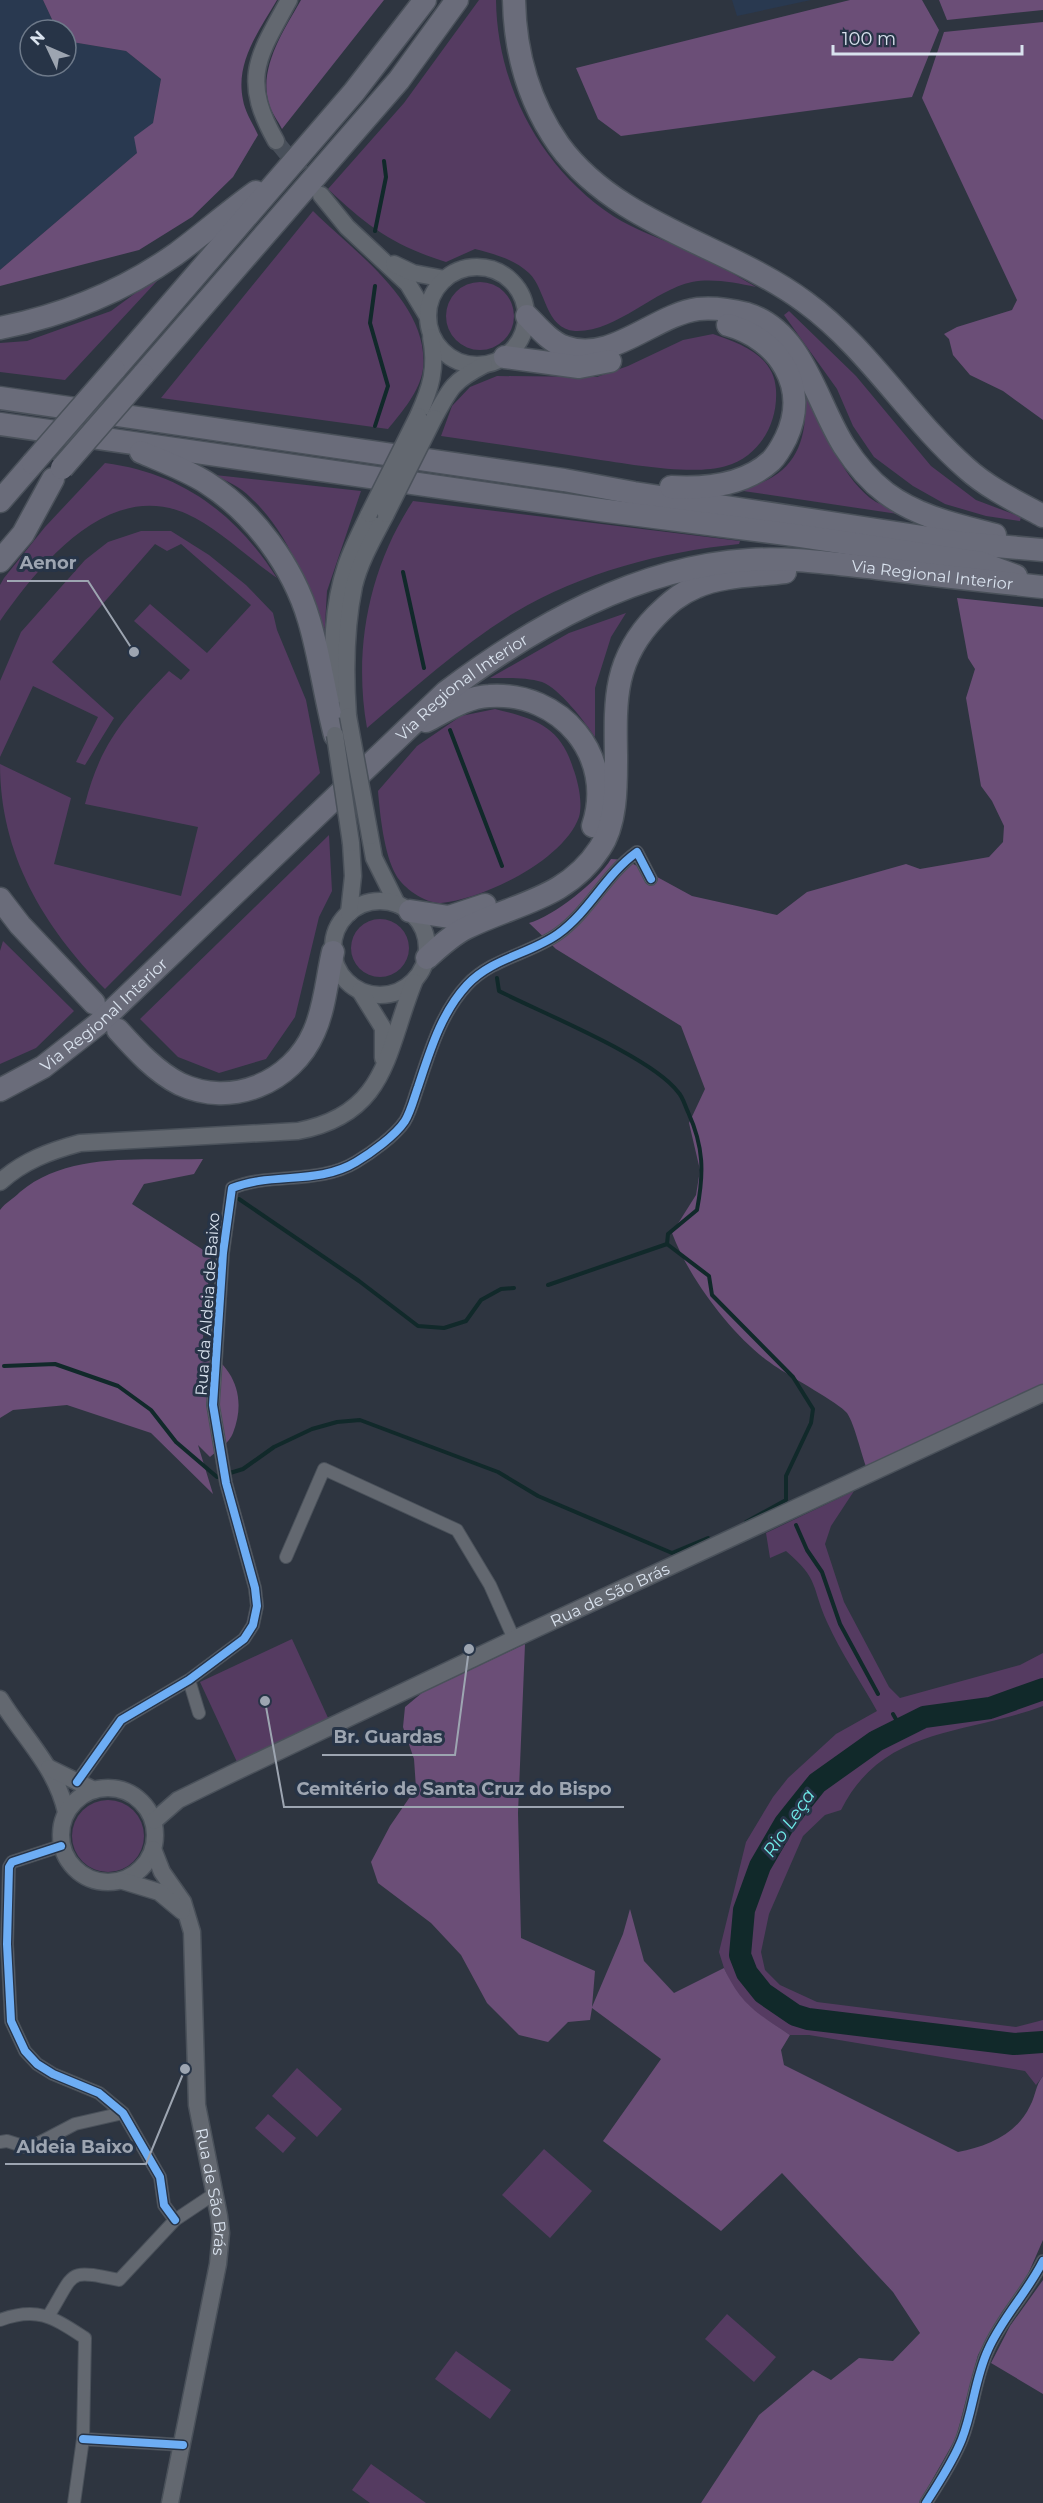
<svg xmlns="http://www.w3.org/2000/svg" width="1043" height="2503" viewBox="0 0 1043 2503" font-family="Montserrat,sans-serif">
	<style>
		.built { fill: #293950 }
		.green { fill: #553b61 }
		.forest { fill: #6b4e77 }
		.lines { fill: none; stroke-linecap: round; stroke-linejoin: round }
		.stream { stroke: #11292a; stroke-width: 4 }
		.river { stroke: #11292a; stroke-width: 22 }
		.secondary-tunnel { stroke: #484f5a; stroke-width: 16; stroke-dasharray: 16 8; stroke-linecap: butt }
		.street-casing { stroke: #4a515a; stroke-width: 14 }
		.secondary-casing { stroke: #4a515a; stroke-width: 19 }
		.highway-casing { stroke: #4a515a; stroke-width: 25 }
		.street { stroke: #636870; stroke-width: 12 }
		.secondary { stroke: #636870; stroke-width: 16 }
		.highway { stroke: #6a6c7a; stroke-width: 22 }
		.secondary-bridge-casing { stroke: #4a515a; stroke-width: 19; stroke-linecap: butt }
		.highway-bridge-casing { stroke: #4a515a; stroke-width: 25; stroke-linecap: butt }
		.secondary-bridge { stroke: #636870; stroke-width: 16 }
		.highway-bridge { stroke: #6a6c7a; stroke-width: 22 }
		.cycleway-casing { stroke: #273447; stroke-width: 11 }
		.cycleway { stroke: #6dadf4; stroke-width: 8 }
		.labels { text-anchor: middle; stroke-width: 6; stroke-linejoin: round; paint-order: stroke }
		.street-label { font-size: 16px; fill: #d9e2ee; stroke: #273447 }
		.water-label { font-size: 18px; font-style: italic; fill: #6febe9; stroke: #273447 }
		.leader { fill: none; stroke: #9da5b1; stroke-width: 2 }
		.callout-dot { fill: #9da5b1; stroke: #273447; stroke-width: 2 }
		.callout-label { font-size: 18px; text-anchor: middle; font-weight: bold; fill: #9da5b1; stroke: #273447; stroke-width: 6; stroke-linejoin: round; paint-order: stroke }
	</style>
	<rect width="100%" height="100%" fill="#2e3540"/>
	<path class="built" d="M0,0H43L57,30H30V66H66V41L126,51L161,79L153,123L137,153L0,270Z
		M732,0H811L737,16Z"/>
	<path class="green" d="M479,0H496C497,86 541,168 613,216C635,230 660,238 684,249C709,259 732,273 756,287C736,283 713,278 692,282C654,290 615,333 575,331C545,329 546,289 529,273C514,259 494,254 475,249L446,262C394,246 367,226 328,189L404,103Z
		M313,211C354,252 430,303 423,369C420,391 402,412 388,429L161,398Z
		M156,278L158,280L65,380L0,372V343L27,341L111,311Z
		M446 316a34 34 0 1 1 68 0a34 34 0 1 1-68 0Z
		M789,311L856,376L931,466L976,500L1021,517L1020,521L986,516L945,504L913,486L874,457L853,426L837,389L784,315Z
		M713,334C741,344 774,355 776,390C778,423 760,456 726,466C693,476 629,464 594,459C543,451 492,443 441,436L452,406L470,387L497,376L597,377L628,366L683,340Z
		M808,395C823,429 844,482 876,502C883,506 891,507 899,510L898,514L743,491L744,488C794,477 808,443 805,396Z
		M105,463C182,473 236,514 277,578C249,559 217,527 187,514C108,479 40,564 0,621V585L4,578L45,527Z
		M215,475L361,491L327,591L324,641C309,589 291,535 250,497C241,487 226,481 215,475Z
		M413,501L740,541L739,544C661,552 583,572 514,613C462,645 414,688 367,728C353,649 369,568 413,501Z
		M141,531H171L209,555L246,585L273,613L277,630L306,700L320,773L105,989C43,926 0,854 0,764L71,798L54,864L181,896L198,827L85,804C101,741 126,716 169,671L181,680L190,670L134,621L150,604L207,653L251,605L181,544L167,551L155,544L52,662L114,718L85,765L76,762L98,717L33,686L0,757V681L21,632L85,560L108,542Z
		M626,613L611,637L595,688V737C585,722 559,688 542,682C526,677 506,678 490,678L569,633Z
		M495,709C535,719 560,726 573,768C578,781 583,803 579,817C564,860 484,899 441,903C426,904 403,888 396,875C384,854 380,815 378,791L417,746L461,716Z
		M329,835L332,891L319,917L295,1017L266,1059L219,1073L178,1057L140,1019Z
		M351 948a29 29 0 1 1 58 0a29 29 0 1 1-58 0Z
		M3,941L74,1011L36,1048L0,1064V951Z
		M854,1491L831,1526L825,1544L844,1602L889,1687L900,1698L1020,1665L1043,1653V1706C966,1735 883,1726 841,1810L825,1815L803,1836L769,1914L761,1952L765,1970L780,1985L817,2002L1016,2027L1043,2020V2076L1036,2085L1025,2071L809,2035H790L753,2011L735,1993L724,1968L719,1952L746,1842L773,1797L788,1778L836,1734L877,1711C861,1682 841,1653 827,1622C811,1586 820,1580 786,1551L770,1558L766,1533Z
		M292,1639L329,1720L237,1762L200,1682Z
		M72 1836a36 36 0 1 1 72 0a36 36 0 1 1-72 0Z
		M297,2068L342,2109L317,2137L272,2096Z
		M268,2114L296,2138L283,2153L255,2128Z
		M544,2149L592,2191L550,2238L502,2195Z
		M727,2314L776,2357L754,2382L705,2339Z
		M456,2351L511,2390L490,2419L435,2379Z
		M371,2464L426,2503H370L352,2490Z"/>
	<path class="forest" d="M43,0H277C259,31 235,62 243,100C245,112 253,124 258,135L233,177L192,217L139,250L0,286V270L137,153L134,137L153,123L161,79L126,51L66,41V30H57Z
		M301,0H384L282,129C278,121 271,112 269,104C258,68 284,30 301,0Z
		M850,0H922L939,30L912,97L621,136L598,119L576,68Z
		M939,0H1043V10L947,20Z
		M1043,22V420L1003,391L970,375L953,355L949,339L944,334L957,327L1012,310L1017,300L922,98L944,32Z
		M957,598L1043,607V1387L867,1469C861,1454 855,1425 847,1413C839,1403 791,1377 778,1368C736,1342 689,1279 672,1233L696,1195L700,1170L689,1123L705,1089L681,1026L556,949L529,923C554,916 597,882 611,859L626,860L692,896L777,915L807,892L906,864L920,869L989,857L1003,842L1004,826L992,801L981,786L966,698L975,669L968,658Z
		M203,1159L194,1174L144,1184L132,1204L211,1255L202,1348C234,1367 247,1397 233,1433C230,1442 217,1451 210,1457L198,1445L213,1494L151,1433L67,1405L13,1410L0,1418V1210C6,1202 13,1199 20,1192C69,1151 142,1161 203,1159Z
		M525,1644L518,1813L521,1938L595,1971L592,2007L623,1934L630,1909L644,1961L674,1993L724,1968C741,2005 757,2013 790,2035L781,2050L784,2065L958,2152C987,2147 1017,2134 1030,2106C1036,2095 1035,2086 1043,2076V2240L1025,2281L1002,2312L978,2355L956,2438L919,2503H701L759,2415L813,2370L831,2380L859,2358L893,2361L920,2333L893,2292L782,2173L721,2231L603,2141L661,2059L592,2008L590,2020L568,2022L548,2042L519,2035L487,2003L461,1955L431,1923L378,1883L371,1862L390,1826L416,1788L414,1759L403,1727L405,1707L423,1692Z
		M1043,2280V2394L991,2363L1010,2326Z"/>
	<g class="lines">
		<path class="stream" d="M375,231L386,177L384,161
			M375,286L370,323L388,386L375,426
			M403,572L424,668
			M450,730L502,866
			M497,978L499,991C542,1013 652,1057 678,1092C683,1097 685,1106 688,1112C704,1147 704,1173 697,1210L668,1234L667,1244
			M239,1199L359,1281L418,1326L444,1328L466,1321L481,1300L501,1289L514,1288
			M548,1285L667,1244L709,1276L712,1295L793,1377L813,1409L811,1423L786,1476V1500L746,1522
			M4,1366L55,1364L118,1386L151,1410L176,1442L217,1477L243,1469L274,1447L312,1429L337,1422L360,1420L498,1472L538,1496L672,1553L708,1538
			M796,1525L807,1550L822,1572L840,1624L878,1694
			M893,1714L901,1728"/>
		<path class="river" d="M1043,1689L990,1708L924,1717L876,1741L817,1783L785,1823L760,1866L744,1910L740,1955L747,1973L763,1993L795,2015L808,2019L1014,2044L1043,2042"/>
		<path class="secondary-tunnel" d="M276,141L317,191"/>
		<g class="street-casing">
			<path id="street" d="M286,1557L324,1469L457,1530L490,1585L514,1639
				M189,1680L199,1713
				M77,1782L121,1720L189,1680L244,1639L253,1625L257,1606L255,1588L226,1483L213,1405L223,1253L232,1188C272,1172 318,1185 356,1162C371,1153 395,1136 405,1121C411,1111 414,1098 418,1087C430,1051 441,1013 467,985C492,958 530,954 558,934C590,911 605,875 637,852L651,879
				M61,1846L12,1862L9,1867L7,1944L11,2021L25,2051L37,2064L53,2074L99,2093L123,2113L160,2177L164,2205L175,2220
				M0,2142L7,2141L29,2148L75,2124L123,2113
				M49,2315C76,2271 66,2269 119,2280L175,2220L214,2194
				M0,2320C38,2306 54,2318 85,2338L83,2439L74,2503
				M83,2439L183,2445
				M926,2503C939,2482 953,2462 962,2439C973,2411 975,2378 988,2350C1002,2318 1027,2293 1043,2261"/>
		</g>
		<g class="secondary-casing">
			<g id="secondary">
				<path d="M276,141C241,79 257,58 289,0"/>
				<path d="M321,195L347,227L408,284L428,317"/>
				<path d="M394,264L413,273L445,279"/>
				<circle cx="477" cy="316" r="49"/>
				<path d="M418,416C431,388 437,368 431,337"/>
				<path d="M434,418C450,388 453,381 484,365"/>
				<path d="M334,696C332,652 332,607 346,566C352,548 361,531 369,514"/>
				<path d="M348,716C345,673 345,629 354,586C360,561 374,537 386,514"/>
				<path d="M370,836L374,858L397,904"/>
				<circle cx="380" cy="948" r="47"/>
				<path d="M349,913L353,876L351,843"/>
				<path d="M360,991L383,1028V1058"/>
				<path d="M0,1182C23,1161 50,1151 80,1143L298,1131C388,1114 386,1051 414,982"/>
				<path d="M0,1699C24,1738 56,1767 66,1812"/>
				<path d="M49,1768L94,1790"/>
				<circle cx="108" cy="1835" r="47"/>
				<path id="s1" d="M154,1821L178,1800L231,1774L514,1639L1043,1393"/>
				<path id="s2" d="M153,1849L162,1872L183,1902L192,1932L197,2105L219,2216L221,2233L218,2264L170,2503"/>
				<path d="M123,1881L159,1892L182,1911"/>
			</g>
		</g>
		<g class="highway-casing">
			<g id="highway">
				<path d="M514,0C515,52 528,101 559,145C618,226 728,245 805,302C868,348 908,417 966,468C988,488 1017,502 1043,516"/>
				<path d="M527,316C538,327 550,342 565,347C611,364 654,315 698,309C714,307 731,310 747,314C803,331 816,402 844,446C855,463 870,481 886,493C918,517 957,525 995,535"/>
				<path d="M0,328C65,315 122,292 176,254C203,234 228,212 256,192"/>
				<path d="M505,357L579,367L610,361"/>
				<path d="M114,370L354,92L425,0"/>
				<path d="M143,375L399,80L457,0"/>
				<path d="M0,398L564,480L634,493L962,543L1043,550"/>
				<path d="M0,424L600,510L794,535L981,563L1016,576"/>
				<path d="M141,452C162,461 187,470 207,483C254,513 293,566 309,620C320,657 325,697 335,735"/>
				<path d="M671,487C705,489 744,486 771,461C777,455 782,446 786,438C810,387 779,339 728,325"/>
				<path d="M0,501L33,463"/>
				<path d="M0,561L23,534L53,479"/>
				<path d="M426,721C446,711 466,697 489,696C561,691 616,756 593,826"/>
				<path d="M0,899L20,925L94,1003"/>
				<path d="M410,911L449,917L485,905"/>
				<path d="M427,958C439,947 452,935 466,928C516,903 567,899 600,848C617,823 616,784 616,755C615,699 614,659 656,616C668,604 679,594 696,587C723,575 756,576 785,572"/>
				<path d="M118,1030C136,1050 156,1072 180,1084C231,1108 292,1083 314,1032C325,1008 327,977 333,952"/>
				<path id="s3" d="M0,1090L43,1067L98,1024L446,692C534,626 637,567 749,560C791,557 835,564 876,568C932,575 987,581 1043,587"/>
			</g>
		</g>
		<use href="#street" class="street"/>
		<use href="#secondary" class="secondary"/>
		<use href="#highway" class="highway"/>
		<g class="secondary-bridge-casing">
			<path id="secondary-bridge" d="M369,514L418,416
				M386,514L434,418
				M348,716L370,836
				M335,735L351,843"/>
		</g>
		<g class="highway-bridge-casing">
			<path id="highway-bridge" d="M33,463L114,370
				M62,468L143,375"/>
		</g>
		<use href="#secondary-bridge" class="secondary-bridge"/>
		<use href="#highway-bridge" class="highway-bridge"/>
		<g class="cycleway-casing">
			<path id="cycleway" d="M77,1782L121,1720L189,1680L244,1639L253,1625L257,1606L255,1588L226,1483L213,1405L223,1253L232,1188C272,1172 318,1185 356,1162C371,1153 395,1136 405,1121C411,1111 414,1098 418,1087C430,1051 441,1013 467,985C492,958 530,954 558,934C590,911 605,875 637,852L651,879
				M61,1846L12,1862L9,1867L7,1944L11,2021L25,2051L37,2064L53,2074L99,2093L123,2113L160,2177L164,2205L175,2220
				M83,2439L183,2445
				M926,2503C939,2482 953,2462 962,2439C973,2411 975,2378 988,2350C1002,2318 1027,2293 1043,2261"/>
		</g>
		<use href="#cycleway" class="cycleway"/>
	</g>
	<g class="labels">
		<g class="street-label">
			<text dy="6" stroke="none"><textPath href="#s3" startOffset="1119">Via Regional Interior</textPath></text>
			<text dy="6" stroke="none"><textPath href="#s3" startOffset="615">Via Regional Interior</textPath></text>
			<text dy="6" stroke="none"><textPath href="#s3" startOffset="129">Via Regional Interior</textPath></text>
			<text transform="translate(207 1304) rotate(-86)" y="6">Rua da Aldeia de Baixo</text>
			<text dy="6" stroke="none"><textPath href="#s1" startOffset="510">Rua de São Brás</textPath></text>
			<text dy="6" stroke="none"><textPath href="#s2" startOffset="354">Rua de São Brás</textPath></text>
		</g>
		<g class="water-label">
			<text transform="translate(789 1823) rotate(-56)" y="6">Rio Leça</text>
		</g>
	</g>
	<path class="leader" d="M134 652L88 581H7M469 1649L455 1755H322M265 1701L284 1807H624M185 2069L146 2164H5"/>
	<g class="callout-dot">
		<circle cx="134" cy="652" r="6"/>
		<circle cx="469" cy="1649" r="6"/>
		<circle cx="265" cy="1701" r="6"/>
		<circle cx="185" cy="2069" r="6"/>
	</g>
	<g class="callout-label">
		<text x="48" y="569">Aenor</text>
		<text x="388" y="1743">Br. Guardas</text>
		<text x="454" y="1795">Cemitério de Santa Cruz do Bispo</text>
		<text x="75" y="2153">Aldeia Baixo</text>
	</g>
	<g transform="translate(48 48) rotate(314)"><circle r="28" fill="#273447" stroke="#6e7a8a" stroke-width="1.5"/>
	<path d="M0-4.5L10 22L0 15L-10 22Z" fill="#9da5b1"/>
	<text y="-9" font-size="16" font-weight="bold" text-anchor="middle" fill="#d9e2ee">N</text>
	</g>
	<path d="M833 45v9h189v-9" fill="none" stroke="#d9e2ee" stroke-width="3"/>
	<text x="842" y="45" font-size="18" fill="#d9e2ee" stroke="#273447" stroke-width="4.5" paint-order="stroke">100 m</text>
</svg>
